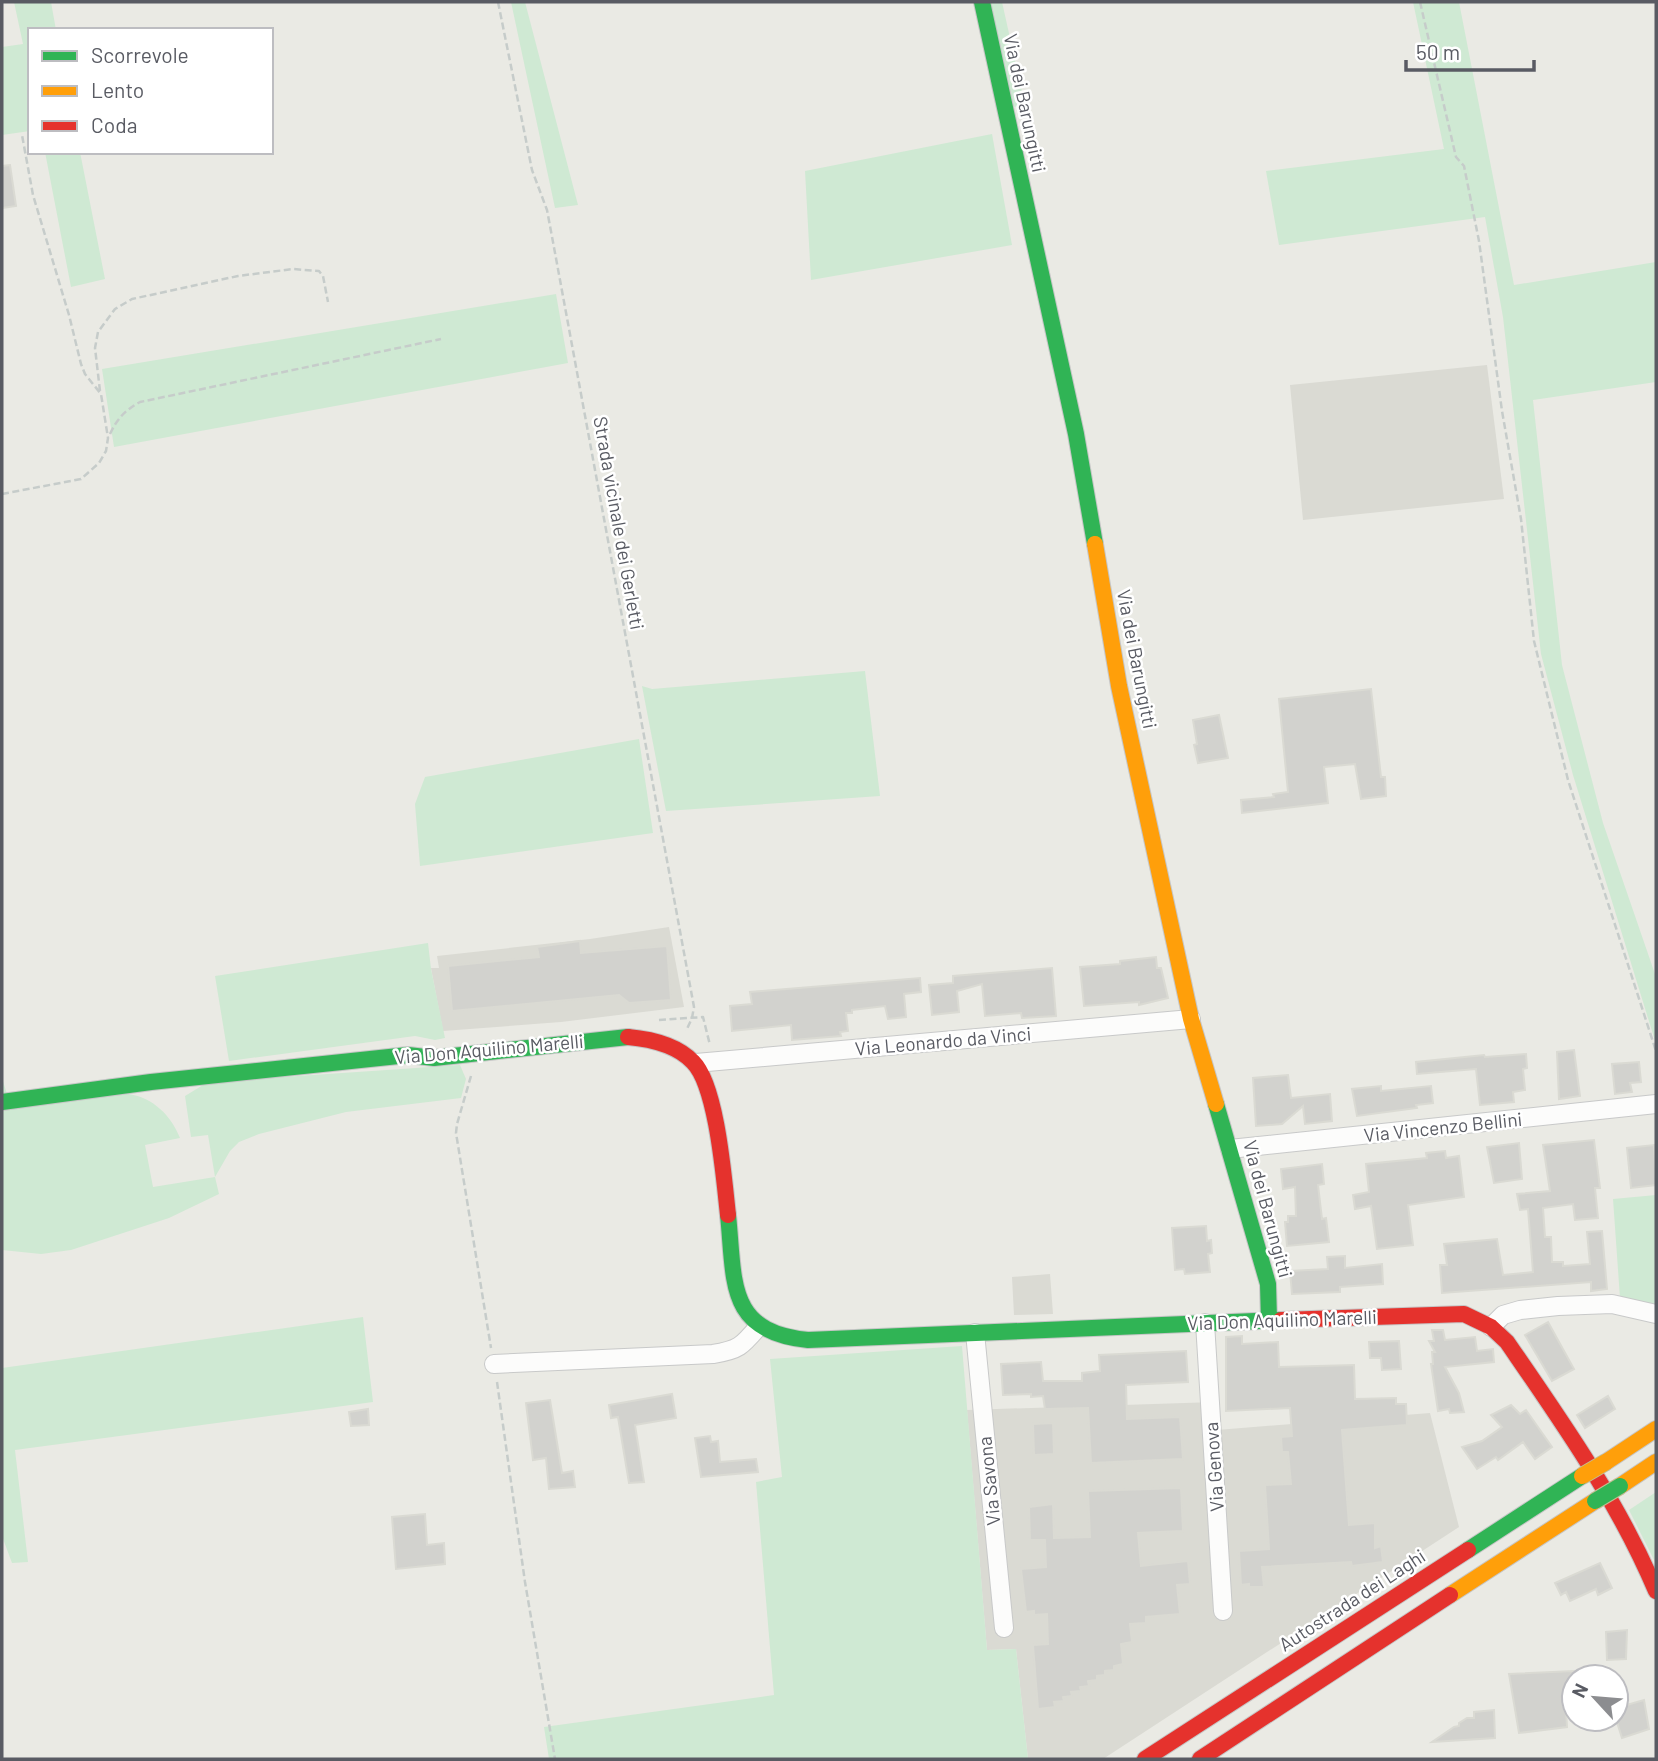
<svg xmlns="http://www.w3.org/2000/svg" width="1658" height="1761" viewBox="0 0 1658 1761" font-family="Barlow,sans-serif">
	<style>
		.industrial { fill: #dadad3 }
		.green { fill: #cfe9d3 }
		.building { fill: #d2d2ce; stroke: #dadad3; stroke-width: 2 }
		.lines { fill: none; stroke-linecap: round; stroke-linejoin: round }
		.street-casing { stroke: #c8c9c9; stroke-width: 20 }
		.fast-casing { stroke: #c6c6c6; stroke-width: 18 }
		.slow-casing { stroke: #c6c6c6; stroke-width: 18 }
		.jam-casing { stroke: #c6c6c6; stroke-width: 18 }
		.path { stroke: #c6ccca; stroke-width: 2.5; stroke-dasharray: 7 3.5; stroke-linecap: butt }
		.street { stroke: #fcfcfb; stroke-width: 18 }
		.fast { stroke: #30b455; stroke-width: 16 }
		.slow { stroke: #ff9f0a; stroke-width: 16 }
		.jam { stroke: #e5322d; stroke-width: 16 }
		.fast-bridge-casing { stroke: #c2be91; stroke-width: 18; stroke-linecap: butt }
		.slow-bridge-casing { stroke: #c2be91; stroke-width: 18; stroke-linecap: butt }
		.fast-bridge { stroke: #30b455; stroke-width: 16 }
		.slow-bridge { stroke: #ff9f0a; stroke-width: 16 }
		.labels { text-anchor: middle; stroke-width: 5; stroke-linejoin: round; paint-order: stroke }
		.street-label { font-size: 19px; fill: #595b63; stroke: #fff }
	</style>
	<rect width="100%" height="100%" fill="#eaeae4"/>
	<path class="industrial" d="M1487,365L1504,499L1303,520L1290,385Z
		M669,927L684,1007L561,1022L443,1031L431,968H439L437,956L590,939Z
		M1050,1274L1053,1314L1014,1315L1012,1277Z
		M1215,1402L1217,1430L1430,1413L1459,1527L1103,1759H1028L1016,1649L987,1650L967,1410Z"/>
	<path class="green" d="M14,2H51L56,30H30V131L2,135V47L23,44Z
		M511,2H525L578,205L555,208Z
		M984,2H1002L1025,105L1007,108Z
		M1413,2H1459L1514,285L1656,262V382L1533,400L1562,665L1603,823L1656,977V1044L1573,775L1541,654L1503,317L1485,217L1279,245L1266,171L1444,149Z
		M992,134L1012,245L811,280L805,171Z
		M45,152H80L105,279L71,287Z
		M556,294L568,363L114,447L102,369Z
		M865,671L880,796L666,811L642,686L652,689Z
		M639,739L653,833L420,866L415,804L425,777Z
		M428,943L431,969L445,1038L435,1040L415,1036L229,1061L215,976Z
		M460,1065L466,1079L461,1098L346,1112L259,1134L239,1142L230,1151L215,1177L219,1194L169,1218L71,1250L41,1254L2,1250V1078L11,1107L129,1094C153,1098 171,1115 180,1138L145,1145L153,1187L215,1177L208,1135L191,1137L185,1096L208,1082Z
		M1656,1195V1307L1620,1298L1613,1199Z
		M363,1317L373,1402L15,1450L28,1562L12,1563L2,1536V1368Z
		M962,1346L987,1650L1016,1649L1028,1759H549L544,1727L774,1695L756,1482L782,1477L770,1359Z
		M1656,1492V1564L1629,1510Z"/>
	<path class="building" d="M10,165L16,206L2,208V166Z
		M1371,689L1381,777H1385L1386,796L1361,799L1355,764L1324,767L1328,803L1242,813L1241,800L1274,797L1273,794L1288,792L1279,699Z
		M1219,715L1228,758L1198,763L1194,745L1197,744L1193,720Z
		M580,941L581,953L667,946L671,1000L629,1003L619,995L452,1011L448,966L539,957L537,947Z
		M1156,957L1157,968H1161L1168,998L1139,1005V1002L1084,1006L1080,967L1120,964V961Z
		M1052,968L1056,1016L1022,1018L1021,1013L985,1016L982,984L957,991L959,1012L932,1015L929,985L953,983V976Z
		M920,978L921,992L904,994L906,1017L888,1019L885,1006L852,1010V1013H846L848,1031L840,1032L841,1036L792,1040L791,1025L732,1031L730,1006L752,1004L750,992Z
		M1574,1050L1580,1096L1559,1099L1557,1052Z
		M1526,1054L1527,1068L1523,1069L1525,1090L1513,1092L1514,1102L1480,1105L1476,1069L1417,1074L1416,1062L1484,1055L1485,1057Z
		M1639,1062L1641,1082L1630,1083L1632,1092L1615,1094L1612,1064Z
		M1288,1075L1291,1098L1330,1094L1332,1121L1305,1124L1303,1106L1282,1124L1256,1126L1253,1078Z
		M1381,1086V1091L1431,1086L1433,1103L1416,1105L1417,1108L1357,1116L1352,1089Z
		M1594,1140L1600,1188H1595L1598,1218L1575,1220L1573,1204L1543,1208L1545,1237H1551L1552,1262H1563V1266L1590,1264L1587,1232L1602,1231L1607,1289L1591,1291V1282L1442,1293L1440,1265H1447L1444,1244L1497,1239L1503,1275L1533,1272L1528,1209L1520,1210L1517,1194L1550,1191L1543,1145Z
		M1519,1143L1522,1179L1494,1183L1487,1147Z
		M1654,1145L1656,1185L1631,1188L1627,1148Z
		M1445,1151L1446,1158L1459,1156L1464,1197L1408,1205L1413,1245L1377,1249L1371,1206L1355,1209L1353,1195L1369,1192L1366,1164L1427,1158L1426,1153Z
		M1322,1164L1324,1184L1318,1185L1322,1219L1326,1218L1329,1242L1287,1246L1285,1222H1288V1216H1296L1295,1187L1283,1189L1281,1169Z
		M1206,1226L1207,1241L1211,1240L1212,1253L1208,1254L1210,1272L1185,1274L1184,1269L1175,1270L1172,1228Z
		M1345,1256V1268L1382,1264L1383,1284L1340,1287V1292L1292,1294L1290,1271L1328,1269L1327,1257Z
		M1548,1322L1574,1369L1552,1381L1525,1335Z
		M1432,1330H1443L1445,1340L1475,1337L1477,1351L1493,1349L1494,1362L1445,1367L1459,1393L1464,1412L1450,1413L1449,1409L1438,1411L1431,1364H1433L1432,1352H1435L1429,1341H1434Z
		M1242,1336V1344L1278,1342L1279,1367L1354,1365L1355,1399L1396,1398V1404H1406L1407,1425L1342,1430L1349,1525L1375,1523V1548L1381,1546L1383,1562L1352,1566L1351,1562L1262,1567L1264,1587H1249V1584L1241,1585L1239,1551L1269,1549L1265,1485L1291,1484L1288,1452H1282L1281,1437L1292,1436L1290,1408L1226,1411V1337Z
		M1399,1341L1401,1369L1382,1370L1381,1358H1370L1369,1342Z
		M1186,1351L1188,1382L1126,1385L1127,1419L1180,1417L1183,1459L1091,1463L1088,1408L1045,1409L1043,1396L1031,1397V1394L1003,1395L1001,1364L1041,1362L1043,1381H1082V1373L1100,1371L1099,1355Z
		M672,1394L676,1418L635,1425L644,1482L629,1483L618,1417L611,1418L609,1405Z
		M1608,1396L1615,1409L1585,1428L1577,1415Z
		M550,1400L562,1473L573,1471L575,1487L549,1489L546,1458L533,1460L526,1403Z
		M1511,1405L1520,1414L1526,1410L1552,1447L1535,1459L1523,1442L1498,1460L1496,1457L1477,1469L1462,1447L1482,1441L1502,1427L1491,1415Z
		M368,1409L369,1425L351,1426L349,1412Z
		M1053,1423L1054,1454L1034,1455L1033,1424Z
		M710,1436L711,1442L718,1441L720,1462L756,1459L758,1472L701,1477L695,1438Z
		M1181,1488L1183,1531L1138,1533L1141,1566L1188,1561L1190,1584L1177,1585L1180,1614L1146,1617V1623L1130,1624L1132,1642L1121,1644L1123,1664L1114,1666V1670L1105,1671V1675L1097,1676V1680L1088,1681L1089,1686L1080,1687L1081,1691L1071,1692L1072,1696L1063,1697L1064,1701L1054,1702L1055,1707L1038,1709L1033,1645L1048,1644L1047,1614L1034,1615V1611L1026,1612L1021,1569L1046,1567L1045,1540H1030L1029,1507L1053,1504L1054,1538L1090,1537L1088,1491Z
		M425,1514L427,1545L444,1543L445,1564L396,1569L392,1517Z
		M1600,1563L1612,1588L1598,1595L1596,1589L1570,1601L1566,1592L1561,1595L1555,1583Z
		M1627,1630L1626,1659L1607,1660L1606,1632Z
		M1574,1671V1689H1565L1567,1727L1519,1733L1509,1674Z
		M1644,1700L1649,1729L1622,1738L1616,1719V1708Z
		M1494,1710L1495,1738L1432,1742L1454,1727L1459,1726V1723L1467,1718H1474V1712Z"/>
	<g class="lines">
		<g class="street-casing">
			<path id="street" d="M696,1063L1191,1019
				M1230,1149L1656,1104
				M1205,1323L1223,1611
				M1491,1327L1503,1315L1520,1310L1558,1306L1612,1304L1656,1314
				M975,1333L1004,1628
				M494,1364L713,1354C739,1350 742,1346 759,1326"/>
		</g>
		<g class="fast-casing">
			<path id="fast" d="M982,2L1076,434L1095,544
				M2,1102L151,1082L408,1055L434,1058L628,1037
				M1216,1104L1268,1284L1269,1320
				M728,1215C735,1281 726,1332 808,1340L1281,1320
				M1468,1550L1582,1476"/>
		</g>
		<g class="slow-casing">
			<path id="slow" d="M1095,544L1119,686L1191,1019L1216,1104
				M1606,1462L1656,1429
				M1620,1486L1656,1462
				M1450,1595L1595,1501"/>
		</g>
		<g class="jam-casing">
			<path id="jam" d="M628,1037C650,1039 677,1045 693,1062C717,1086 724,1180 728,1215
				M1281,1320L1464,1314L1491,1327L1507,1342C1562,1422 1618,1501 1656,1591
				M1145,1759L1468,1550
				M1200,1759L1450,1595"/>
		</g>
		<path class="path" d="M498,2L532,170L547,210L553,242L694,1007L692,1018L686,1031
			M1420,2L1456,157L1464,166L1479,241L1502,411L1521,519L1534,641L1568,780L1656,1051
			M100,391L95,348L98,332L115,309L132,299L238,276L293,269L319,271L323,276L328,302
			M110,434C117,419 125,410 140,402L441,339
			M2,494L81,479L99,463L106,451L108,438L101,394L85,374L81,364L69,315L33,195L22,135
			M659,1020L703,1017L710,1045
			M471,1076L457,1124L456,1133L491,1348
			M497,1382L525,1582L555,1759"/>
		<use href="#street" class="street"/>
		<use href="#fast" class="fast"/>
		<use href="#slow" class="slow"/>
		<use href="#jam" class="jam"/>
		<g class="fast-bridge-casing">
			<path id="fast-bridge" d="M1595,1501L1620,1486"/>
		</g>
		<g class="slow-bridge-casing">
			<path id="slow-bridge" d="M1582,1476L1606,1462"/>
		</g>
		<use href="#fast-bridge" class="fast-bridge"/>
		<use href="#slow-bridge" class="slow-bridge"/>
	</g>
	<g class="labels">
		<g class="street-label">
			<text transform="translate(1025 103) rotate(78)" y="7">Via dei Barungitti</text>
			<text transform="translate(619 523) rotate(80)" y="7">Strada vicinale dei Gerletti</text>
			<text transform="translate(1137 659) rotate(79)" y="7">Via dei Barungitti</text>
			<text transform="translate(943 1041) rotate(-5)" y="7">Via Leonardo da Vinci</text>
			<text transform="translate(489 1049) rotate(-5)" y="7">Via Don Aquilino Marelli</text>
			<text transform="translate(1443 1127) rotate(-6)" y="7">Via Vincenzo Bellini</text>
			<text transform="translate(1268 1209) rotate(75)" y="7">Via dei Barungitti</text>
			<text transform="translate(1282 1320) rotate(-2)" y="7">Via Don Aquilino Marelli</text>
			<text transform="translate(1214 1467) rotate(-94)" y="7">Via Genova</text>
			<text transform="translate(989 1481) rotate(-96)" y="7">Via Savona</text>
			<text transform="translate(1352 1600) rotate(-33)" y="7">Autostrada dei Laghi</text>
		</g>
	</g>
	<rect width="1658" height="1761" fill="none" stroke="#595b63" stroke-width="7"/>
	<rect x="28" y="28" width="245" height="126" fill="#ffffff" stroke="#bdbdc1" stroke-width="2"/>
	<rect x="42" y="51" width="35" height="10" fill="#30b455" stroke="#bdbdc1" stroke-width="2"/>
	<text x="91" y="63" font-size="21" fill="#595b63">Scorrevole</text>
	<rect x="42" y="86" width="35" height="10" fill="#ff9f0a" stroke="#bdbdc1" stroke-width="2"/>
	<text x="91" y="98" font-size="21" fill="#595b63">Lento</text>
	<rect x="42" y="121" width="35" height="10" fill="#e5322d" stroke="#bdbdc1" stroke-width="2"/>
	<text x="91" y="133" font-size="21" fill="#595b63">Coda</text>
	<g transform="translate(1595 1698) rotate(296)"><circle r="33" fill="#ffffff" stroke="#bdbdc1" stroke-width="2"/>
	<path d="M0-5L12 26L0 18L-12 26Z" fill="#8c8d90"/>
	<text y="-10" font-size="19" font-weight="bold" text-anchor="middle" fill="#595b63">N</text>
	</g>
	<path d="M1406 60v10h128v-10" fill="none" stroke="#595b63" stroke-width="3.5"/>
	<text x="1416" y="60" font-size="21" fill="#595b63" stroke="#ffffff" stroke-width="5" paint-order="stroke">50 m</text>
</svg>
